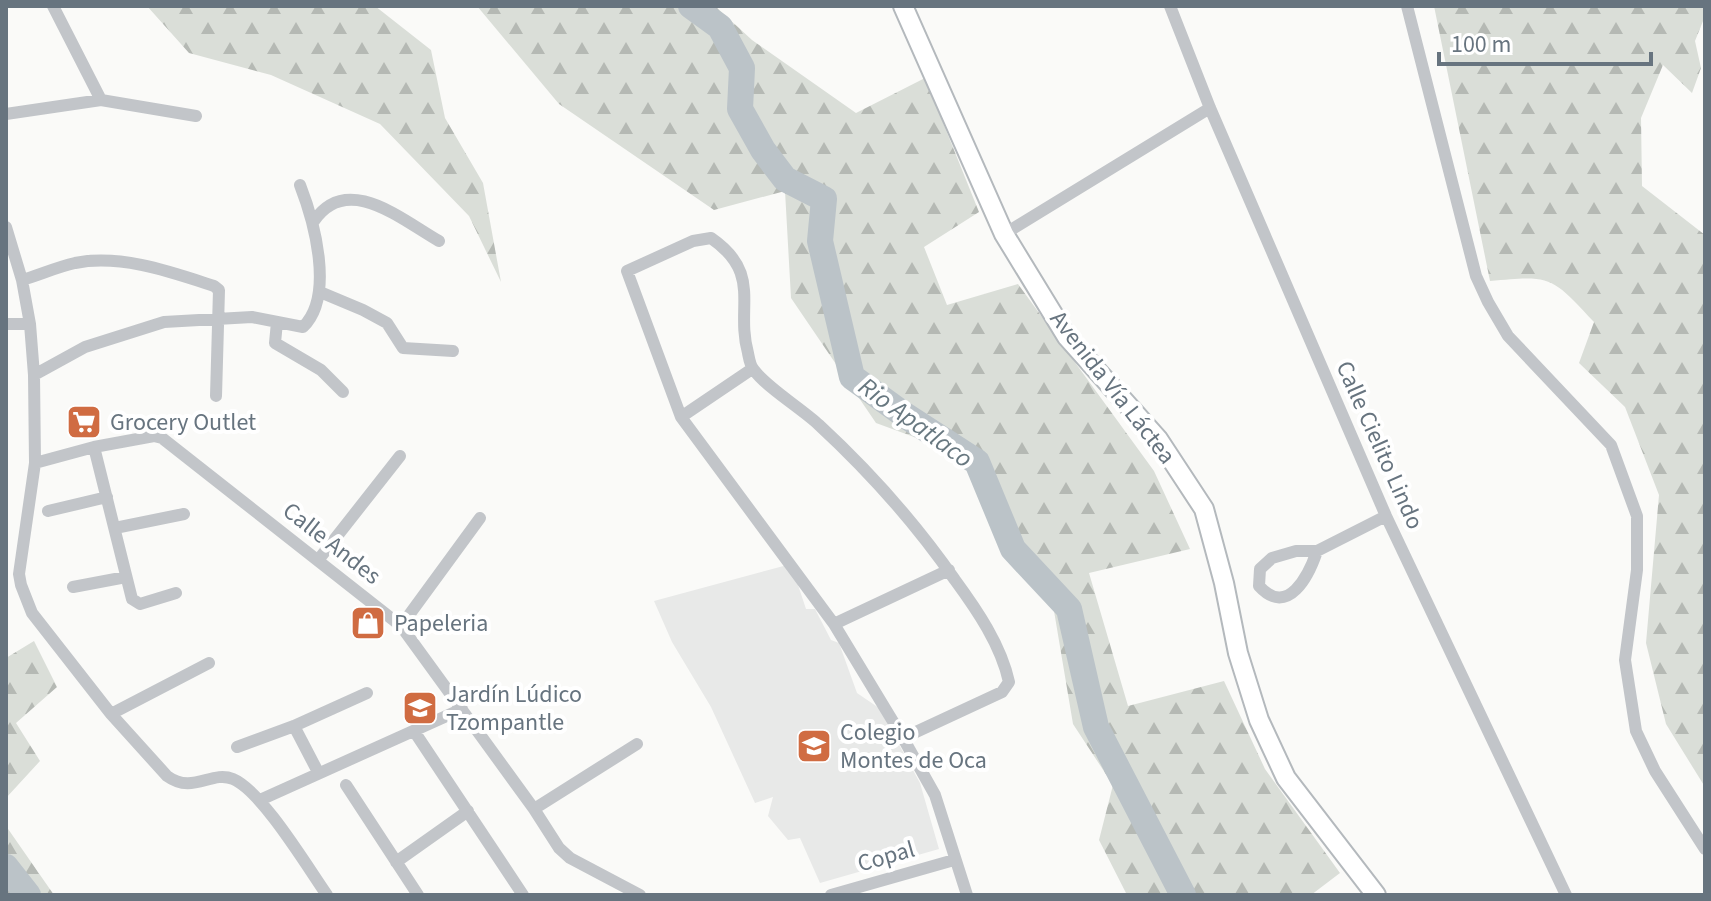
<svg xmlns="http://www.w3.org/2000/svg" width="1711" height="901" viewBox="0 0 1711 901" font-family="'Source Sans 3',sans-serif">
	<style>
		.built { fill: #e8e9e8 }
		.forest { fill: url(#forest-firs) }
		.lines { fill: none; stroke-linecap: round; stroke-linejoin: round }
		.river { stroke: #bbc3c8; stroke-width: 26 }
		.secondary-casing { stroke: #b4b9bd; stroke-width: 22 }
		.street { stroke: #c2c5c9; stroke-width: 12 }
		.secondary { stroke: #fff; stroke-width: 18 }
		.labels { text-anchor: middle; stroke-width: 8; stroke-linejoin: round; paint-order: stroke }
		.street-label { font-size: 24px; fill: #67747f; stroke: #fff }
		.poi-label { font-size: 24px; fill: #67747f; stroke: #fff; text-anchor: start }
		.water-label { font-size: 26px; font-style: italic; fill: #687880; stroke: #fff }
	</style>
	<defs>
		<pattern id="forest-firs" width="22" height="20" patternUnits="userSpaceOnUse" patternTransform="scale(2)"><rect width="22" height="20" fill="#daded8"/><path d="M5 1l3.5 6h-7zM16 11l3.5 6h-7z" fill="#b5b9b4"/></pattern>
	</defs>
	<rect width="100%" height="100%" fill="#fafaf8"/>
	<path class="built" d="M791,564L806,609H815L831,640L839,643L857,693L879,708L920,783L939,849L820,883L800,838L788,840L768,816L773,797L755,803L711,707L672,642L654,601Z"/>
	<path class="forest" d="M147,6H375L431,50L445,118L483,183L501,282L469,216L380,124L271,75L189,53Z
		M477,6H715L752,40L856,113L925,78L979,212L924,247L947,305L1018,284L1154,471L1190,549L1089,573L1128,706L1224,681L1265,769L1340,873L1311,895H1127L1099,840L1113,785L1073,724L1053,605L996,536L963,455L876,423L791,298L785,191L714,210L559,104Z
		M1434,6H1705V16L1695,41L1701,68L1692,93L1663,65L1641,118L1642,186L1705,235V787L1666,724L1646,643L1659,495L1625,407L1579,363L1594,322C1551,276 1552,275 1490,281Z
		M34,641L57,687L16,723L40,761L6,798V658Z
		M6,826L54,895H6Z"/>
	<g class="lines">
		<path class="river" d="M691,6L720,27L742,68L740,109L763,150L785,179L824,199L820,241L852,377L903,414L977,462L1013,549L1069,609L1096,727L1183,895
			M6,867L28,895"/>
		<g class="secondary-casing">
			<path id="secondary" d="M903,6L1004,234L1067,337L1158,439L1204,509L1224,583L1238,653L1259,720L1286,778L1376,895"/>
		</g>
		<path class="street" d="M53,6L101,100
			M1170,6L1210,108L1386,516L1566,895
			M1407,6L1476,276L1488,302L1508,336L1611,445L1637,516V570L1625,660L1636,731L1655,771L1705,849
			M6,114L101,100L196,116
			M314,221C347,172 402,220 439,241
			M6,227L22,280L30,324L34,375L35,463L19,574L21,585L32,613L111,714L167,776C193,795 211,770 233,779C262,791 308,868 327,895
			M1004,234L1210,108
			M22,280C39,275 57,267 75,263C121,254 171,272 214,286L219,290L216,396
			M320,292L363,310L387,323L403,348L453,351
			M277,322L275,343L321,370L343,392
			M6,324H30
			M34,375L85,347L164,322L252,317L303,327C335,296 314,221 300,185
			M681,417L752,369
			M94,447L132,599L140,604L176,593
			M35,463L94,447L154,436L162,438L401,626L534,809L559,848L570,858L640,895
			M48,511L107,497
			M115,528L184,514
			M1317,551C1309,575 1288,618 1259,586L1260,569L1272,558L1296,551H1317L1386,516
			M319,559L400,456
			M73,587L126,577
			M834,624L949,570
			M401,626L480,518
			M111,714L209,663
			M294,726L318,772
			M414,731L523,895
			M903,738L1002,692L1009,682C1001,645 977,610 955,580C914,521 872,474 819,425C802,409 766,387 754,370C750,366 749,358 748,353C735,306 763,274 711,238L693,241L627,271L681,417L834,624L903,738L935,795L967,895
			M237,747L294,726L367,693
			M346,785L418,895
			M260,800L462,709
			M534,809L637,744
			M396,862L468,811
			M831,895L954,860"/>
		<use href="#secondary" class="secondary"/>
	</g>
	<defs>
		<g id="supermarket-square" transform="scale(1.8)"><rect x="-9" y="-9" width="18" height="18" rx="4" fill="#d06c42" stroke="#fff"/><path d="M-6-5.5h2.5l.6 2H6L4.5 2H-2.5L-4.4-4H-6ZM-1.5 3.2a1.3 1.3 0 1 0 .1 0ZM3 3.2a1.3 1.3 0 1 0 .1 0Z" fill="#fff"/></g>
		<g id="shop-square" transform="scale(1.8)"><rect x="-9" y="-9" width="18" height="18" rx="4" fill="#d06c42" stroke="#fff"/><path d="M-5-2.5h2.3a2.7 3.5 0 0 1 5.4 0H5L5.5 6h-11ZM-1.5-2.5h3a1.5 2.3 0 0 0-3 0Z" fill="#fff"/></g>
		<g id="school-square" transform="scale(1.8)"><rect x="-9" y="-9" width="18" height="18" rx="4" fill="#d06c42" stroke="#fff"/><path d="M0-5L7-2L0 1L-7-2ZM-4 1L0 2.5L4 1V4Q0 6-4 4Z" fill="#fff"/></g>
	</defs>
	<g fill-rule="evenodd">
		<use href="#supermarket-square" x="84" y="422"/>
		<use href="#shop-square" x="368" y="623"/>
		<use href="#school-square" x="420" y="708"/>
		<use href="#school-square" x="814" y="746"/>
	</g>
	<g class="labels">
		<g class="street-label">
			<text transform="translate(1113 387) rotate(52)" y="8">Avenida Vía Láctea</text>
			<text transform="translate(1380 445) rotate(66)" y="8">Calle Cielito Lindo</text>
			<text transform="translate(332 543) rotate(38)" y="8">Calle Andes</text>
			<text transform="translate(886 856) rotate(-16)" y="8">Copal</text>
		</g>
		<g class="poi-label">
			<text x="110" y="430">Grocery Outlet</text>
			<text x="394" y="631">Papeleria</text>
			<text x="446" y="702">Jardín Lúdico<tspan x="446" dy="28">Tzompantle</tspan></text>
			<text x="840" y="740">Colegio<tspan x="840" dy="28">Montes de Oca</tspan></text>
		</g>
		<g class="water-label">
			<text transform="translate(916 422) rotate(36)" y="9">Rio Apatlaco</text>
		</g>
	</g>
	<rect width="1711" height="901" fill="none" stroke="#67747f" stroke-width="16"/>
	<path d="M1439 52v12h212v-12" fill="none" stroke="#67747f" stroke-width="4"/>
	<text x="1451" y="52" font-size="24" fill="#67747f" stroke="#ffffff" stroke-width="6" paint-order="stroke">100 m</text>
</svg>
